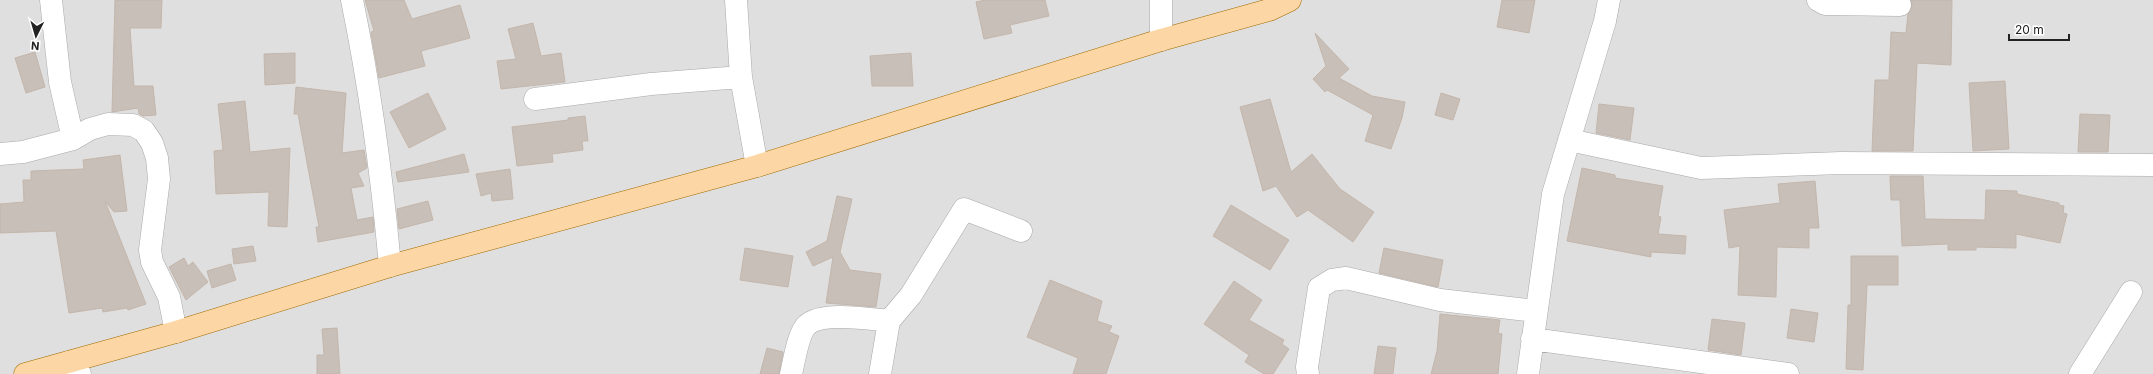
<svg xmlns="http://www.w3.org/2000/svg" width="2153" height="374" viewBox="0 0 2153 374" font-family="Inter,sans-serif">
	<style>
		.residential { fill: #e0dfdf }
		.building { fill: #c7bfb8; stroke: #c4b6ab }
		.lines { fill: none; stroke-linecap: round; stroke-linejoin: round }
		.minor-casing { stroke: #a9a9a9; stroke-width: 23 }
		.major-casing { stroke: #a06b00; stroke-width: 23 }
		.minor { stroke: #fff; stroke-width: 22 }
		.major { stroke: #fcd6a4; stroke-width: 22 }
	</style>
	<rect width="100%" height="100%" fill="#f2efe9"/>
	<path class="residential" d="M0,0H2153V374H0Z"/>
	<path class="building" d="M115,0H162L161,28H130L134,86H153L156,115L143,116L139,114L138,108L112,112Z
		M365,0H404L412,19L460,5L470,38L421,51L425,66L379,78L371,32L374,31Z
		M985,0H1045L1049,16L1010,25L1012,33L984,39L976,2Z
		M1502,0H1535L1529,33L1497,27Z
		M1911,0H1952L1951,65L1917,63L1913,151H1872L1875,80H1889L1891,32L1906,33L1908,14L1912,6Z
		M533,23L541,56L561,53L565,82L501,89L497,61L516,59L508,29Z
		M1315,33L1349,69L1339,78L1372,96L1405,102L1402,118L1391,149L1365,141L1373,115L1327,90L1325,92L1313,79L1326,66Z
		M35,52L45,87L26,93L15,58Z
		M295,53V83L265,85L264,54Z
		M911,53L913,86H872L870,56Z
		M2005,81L2009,149L1973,151L1969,83Z
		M296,87L346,93L342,153L364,150L367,168L358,173L364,186L351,188L357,220L373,217L374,232L318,242L316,227H319L298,114H294Z
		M428,93L446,129L409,148L390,112Z
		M1441,93L1460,99L1453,120L1435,115Z
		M1270,99L1291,172L1312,154L1340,189L1374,212L1353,242L1308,210L1297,217L1276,186L1263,191L1240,107Z
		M245,101L250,152L290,148L287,227L268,226L269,192L216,194L214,151L223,150L218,104Z
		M1599,104L1634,108L1630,140L1596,133Z
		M2080,114L2110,115L2108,152H2078Z
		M585,116L588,141H582L583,150L552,154L553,162L517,166L512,127L568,120V118Z
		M464,154L469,172L398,182L396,172Z
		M120,155L127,211L114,212L105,201L146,304L128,310L127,308L103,312L102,308L69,313L56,231L0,233V204L24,202L23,180H31V171L84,169L83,160Z
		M1582,168L1615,175V178L1663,186L1658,216L1661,217L1658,234L1686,236L1685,254L1651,252V257L1567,241Z
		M510,169L513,199L492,201L491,193L481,196L476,174Z
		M1890,176H1923L1925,219L1985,220L1986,190L2017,191V194L2059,203V205L2064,206L2063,213L2067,214L2060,243L2016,234V248L1976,247V250H1948V244L1902,246L1900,200H1891Z
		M1815,181L1819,228H1809V248L1777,247L1776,297L1738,295L1740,246L1729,248L1724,210L1780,203L1778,184Z
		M837,196L852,199L840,252L850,270L881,274L876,307L826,303L833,257L813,266L806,252L827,241Z
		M428,201L433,220L399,229L397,209Z
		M1231,205L1289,240L1270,270L1213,236Z
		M253,246L256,261L234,264L232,249Z
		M745,248L793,256L788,287L740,280Z
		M1384,248L1443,260L1438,287L1379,273Z
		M1851,256H1898V285H1867L1863,370L1846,369L1848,305H1851Z
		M184,258L188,266L193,262L208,282L186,300L169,267Z
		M231,264L236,280L212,288L207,271Z
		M1050,280L1102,301L1097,321L1112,326L1109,332L1119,336L1106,374H1073L1078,358L1027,337Z
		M1234,281L1262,300L1249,320L1284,340L1282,344L1289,349L1273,374H1264L1245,362L1249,355L1204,324Z
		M1791,309L1818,313L1814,342L1787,338Z
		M1440,314L1500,320L1498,333L1502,334L1498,374H1431L1437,351Z
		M1712,319L1745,323L1741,355L1708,350Z
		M337,328L340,374H317V355H324L322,329Z
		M1378,346L1396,348L1393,374H1374Z
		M767,348L783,352L779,374H760Z"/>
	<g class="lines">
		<g class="minor-casing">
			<path id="minor" d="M51,0L60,82L73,139
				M352,0C370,88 382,176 390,266
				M736,0L741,77L757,166
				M1161,0V40
				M1818,0L1825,4L1900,5
				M535,99L651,84L741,77
				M1569,140L1701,168L1841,163L2153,165
				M0,154L23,152L73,139L90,129L108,124L133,125L144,131L152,143L157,158L159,179L150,250L152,262L169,297L176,332
				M1532,339L1788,374
				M69,362L80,374
				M791,374C794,362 798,333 807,325C822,311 869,319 889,321L911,295L964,209L1021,231
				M880,374L889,321
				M1308,374L1307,367L1319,288L1332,280L1346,278L1440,300L1536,311
				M1528,374L1553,194L1605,21L1609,0
				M2080,374L2131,292"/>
		</g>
		<g class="major-casing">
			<path id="major" d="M25,374L176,332L390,266L757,166L1161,40L1269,10L1290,0"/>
		</g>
		<use href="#minor" class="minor"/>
		<use href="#major" class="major"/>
	</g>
	<g transform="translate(36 36) rotate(185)" stroke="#ffffff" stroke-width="3" paint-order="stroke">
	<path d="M0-3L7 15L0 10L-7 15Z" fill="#222222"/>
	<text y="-6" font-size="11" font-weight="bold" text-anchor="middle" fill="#222222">N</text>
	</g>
	<path d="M2009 34v6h60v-6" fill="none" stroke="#222222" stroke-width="2"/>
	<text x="2015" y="34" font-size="12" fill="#222222" stroke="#ffffff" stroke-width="3" paint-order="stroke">20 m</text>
</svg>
